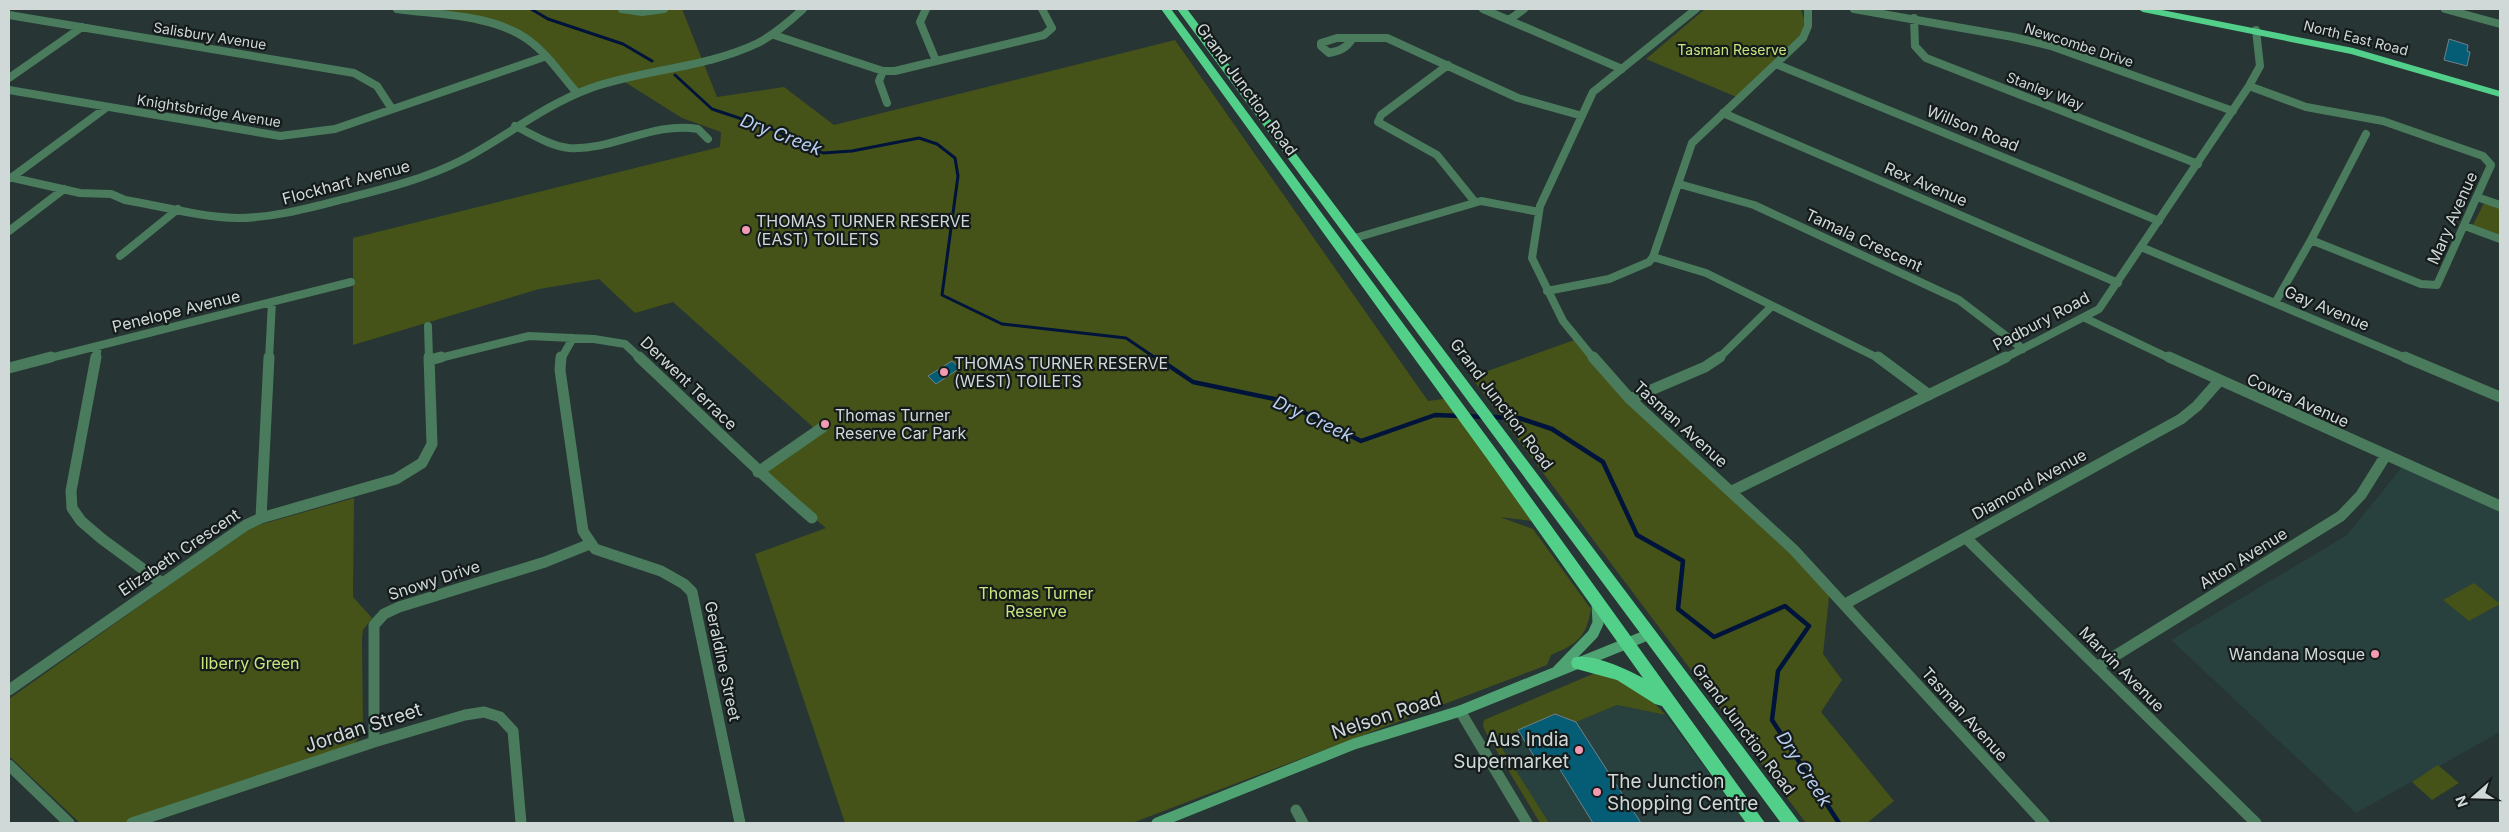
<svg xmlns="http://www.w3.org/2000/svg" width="2509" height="832" viewBox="0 0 2509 832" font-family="Inter,sans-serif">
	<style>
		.built { fill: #28403e }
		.green { fill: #455318 }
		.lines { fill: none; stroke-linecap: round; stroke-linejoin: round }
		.stream-far1 { stroke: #00143b; stroke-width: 3 }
		.stream { stroke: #00143b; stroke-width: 4.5 }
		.building { fill: #055d75; stroke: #718086 }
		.minor-far1 { stroke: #497b5c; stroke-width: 8 }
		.minor { stroke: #497b5c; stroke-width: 11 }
		.secondary { stroke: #4fa372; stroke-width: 11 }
		.trunk { fill: #52d08a; fill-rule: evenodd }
		.poi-dot { fill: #f19ab2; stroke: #151b1b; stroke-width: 2 }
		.labels { text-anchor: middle; stroke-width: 4.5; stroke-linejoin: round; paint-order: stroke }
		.far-street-label { font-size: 14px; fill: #d0d9d8; stroke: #151b1b }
		.far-park-label { font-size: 14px; fill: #c9e57e; stroke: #151b1b }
		.street-label { font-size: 16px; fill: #d0d9d8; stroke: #151b1b }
		.poi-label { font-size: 16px; fill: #d0d9d8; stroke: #151b1b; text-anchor: start }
		.park-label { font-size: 16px; fill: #c9e57e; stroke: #151b1b }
		.water-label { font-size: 18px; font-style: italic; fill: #b9cff1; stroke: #151b1b }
		.near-street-label { font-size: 19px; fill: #d0d9d8; stroke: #151b1b }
		.near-poi-label { font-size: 19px; fill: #d0d9d8; stroke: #151b1b; text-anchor: end }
	</style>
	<rect width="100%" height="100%" fill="#273534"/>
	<path class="built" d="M2402,467L2500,512V732L2356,813L2171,640L2347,535Z
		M1617,705L1666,715L1746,823H1548L1500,745L1501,738L1555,714L1576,722Z"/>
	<path class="green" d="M436,9H682L717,97L784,87L834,125L1175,40L1428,401L1450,398L1541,522L1500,517L1533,529L1591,609C1586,638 1577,644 1551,655L1547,665L1132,823H845L755,554L826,528L758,472L814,428L673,302L635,313L599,279L539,289L353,345V238L720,147L721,132L682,118L620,79L577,93L533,45L507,30L437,15Z
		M1705,9H1801L1804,20L1803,38L1739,98L1646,59Z
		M2484,203L2500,209V235L2473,225Z
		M1577,339L1830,588L1823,654L1842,680L1821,712L1894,801L1867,823H1806L1471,377Z
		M354,498L353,597L372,618L363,630L362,639L363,726L360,737L353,744L125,823H80L9,756V699L245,531L259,525Z
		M2474,583L2500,604L2469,621L2443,600Z
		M1600,671L1638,687L1666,715L1617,705L1576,722L1555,714L1502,738L1500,745L1549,823H1540L1486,733L1483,726L1484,720Z
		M2438,765L2459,783L2432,800L2412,782Z"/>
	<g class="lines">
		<path class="stream-far1" d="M531,9L548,19L623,44L652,61
			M675,75L712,109L769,128L823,153L852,151L919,138L937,144L955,158L958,176L942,295L1002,324L1126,338L1157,359"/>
		<path class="stream" d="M1156,357L1193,382L1279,400L1361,441L1435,415L1461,416
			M1468,416L1483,417
			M1490,417L1519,418L1552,429L1603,462L1637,535L1683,561L1678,609L1714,637L1785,606L1809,626L1778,671L1772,720L1839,823"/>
	</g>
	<path class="building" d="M2449,39L2468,45L2467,51L2470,52L2467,66L2444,60Z
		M952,361L960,368L936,384L928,376Z
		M1555,714L1576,722L1641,823H1593L1551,755L1537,761L1518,730Z"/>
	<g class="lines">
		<path class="minor-far1" d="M397,9C439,15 491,14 527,39C547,53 561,75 577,93
			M622,9L642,12L664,9
			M926,9L920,22L936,61
			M1483,9L1622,69
			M1854,9L2013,37L2051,46L2233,111
			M2445,9L2500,24
			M9,15L354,73L377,86L392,109
			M1914,18L1915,46L1926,58L2198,164
			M1509,20L1524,9
			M774,35L883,71L879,81L887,103
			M1352,39C1347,48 1339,51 1329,53L1321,46V43L1337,38H1387L1518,98L1579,115
			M1776,64L2159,221
			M1448,65L1381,115L1378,122L1437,155L1475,202
			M883,71H895L1044,35L1052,28L1042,9
			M9,78L82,27
			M2249,86L2306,107L2383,121L2483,156L2491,165L2437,285L2421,284L2311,240
			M9,90L280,136L335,129L544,57
			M1723,113L2118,283
			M515,126C532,134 550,146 569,148C613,151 653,121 698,129L708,139
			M9,177L80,193L111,194L125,200C162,206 199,217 237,218C273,218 309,208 344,199C384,189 425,179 462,160C506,137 544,105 591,88C645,69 706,68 758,43C775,34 789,22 803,9
			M11,178L107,107
			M1679,184L1754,205L1959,300L2023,349
			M2477,197L2500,205
			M2465,226L2500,239
			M9,231L64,189
			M1355,238L1481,201L1539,212
			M2141,247L2408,359
			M120,256L178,209
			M1653,257L1706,273L1880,359
			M1547,291L1609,279L1649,262L1653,257L1692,143L1803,38L1808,26V9
			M2275,303L2311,240L2366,134
			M2085,318L2171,359
			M428,326L429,359
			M46,359L351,282
			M96,359L98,346
			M269,359L272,302
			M436,359L529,336L594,339L625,344L641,359
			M561,359L573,338
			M1594,359L1563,321L1532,258L1540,206L1593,92L1696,9
			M1718,359L1772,306
			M2003,359L2099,309L2249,86L2260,66L2256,30"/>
		<path class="minor" d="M96,357L71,491L72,508L81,521L102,539L162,583
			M561,357L560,370L583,531L595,549L661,571L684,584L692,592L740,823
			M639,357C697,411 752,467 812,518
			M1593,357L1630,399L1794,550L2044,823
			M1878,357L1929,395
			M2169,357L2500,506
			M2405,357L2500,397
			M430,360L441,357
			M9,368L51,357
			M1630,399L1705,367L1720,357
			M758,472L823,427
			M1732,491L2006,357
			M261,518L269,357
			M1966,538L2256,823
			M1845,604L2181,419L2197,406L2219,381
			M2097,667L2341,516L2361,495L2386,455
			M9,690L246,525L261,518L396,479L422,463L432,444L429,357
			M1460,711L1527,823
			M374,742V625L384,614L399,607L545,562L590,544
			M9,765L69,823
			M1296,810L1303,823
			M132,823L374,742L465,715L484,712L500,717L513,731L521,823"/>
		<path class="secondary" d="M1558,670L1593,634L1598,623L1597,603
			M1157,823L1354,744L1460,711L1650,634"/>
		<path class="trunk" d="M1161,9H1171L1498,452L1765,823H1746L1662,706L1655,704L1617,680L1573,668L1571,663L1573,658C1590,652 1627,669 1643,678L1488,460Z
			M1177,9H1187L1800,823H1781Z
			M2138,9H2157L2353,48L2500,91V97L2351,54L2143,12Z"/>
	</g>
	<g class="poi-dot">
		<circle cx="746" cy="230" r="5"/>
		<circle cx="944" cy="372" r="5"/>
		<circle cx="825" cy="424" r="5"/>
		<circle cx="2375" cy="654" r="5"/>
		<circle cx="1579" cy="750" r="5"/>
		<circle cx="1597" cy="792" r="5"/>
	</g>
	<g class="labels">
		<g class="far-street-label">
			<text transform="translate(210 36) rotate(9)" y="5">Salisbury Avenue</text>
			<text transform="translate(2356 38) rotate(14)" y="5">North East Road</text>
			<text transform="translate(2079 45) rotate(18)" y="5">Newcombe Drive</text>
			<text transform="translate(2045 91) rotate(21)" y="5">Stanley Way</text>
			<text transform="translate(209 111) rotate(9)" y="5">Knightsbridge Avenue</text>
		</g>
		<g class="far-park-label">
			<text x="1732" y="55">Tasman Reserve</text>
		</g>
		<g class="street-label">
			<text transform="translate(1247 89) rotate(54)" y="6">Grand Junction Road</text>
			<text transform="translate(1973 128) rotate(22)" y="6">Willson Road</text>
			<text transform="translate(346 182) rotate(-15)" y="6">Flockhart Avenue</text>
			<text transform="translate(1926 184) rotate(23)" y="6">Rex Avenue</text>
			<text transform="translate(2452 218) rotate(-66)" y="6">Mary Avenue</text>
			<text transform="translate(1864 240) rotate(25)" y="6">Tamala Crescent</text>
			<text transform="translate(2327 308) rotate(23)" y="6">Gay Avenue</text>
			<text transform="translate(176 311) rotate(-14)" y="6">Penelope Avenue</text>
			<text transform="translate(2041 321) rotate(-28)" y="6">Padbury Road</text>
			<text transform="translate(689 383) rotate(44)" y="6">Derwent Terrace</text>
			<text transform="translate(2298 400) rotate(24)" y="6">Cowra Avenue</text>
			<text transform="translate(1502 404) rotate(53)" y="6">Grand Junction Road</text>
			<text transform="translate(1681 424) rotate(42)" y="6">Tasman Avenue</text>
			<text transform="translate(2029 484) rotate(-29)" y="6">Diamond Avenue</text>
			<text transform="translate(179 552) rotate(-34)" y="6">Elizabeth Crescent</text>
			<text transform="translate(2243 558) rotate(-32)" y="6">Alton Avenue</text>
			<text transform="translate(434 580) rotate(-18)" y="6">Snowy Drive</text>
			<text transform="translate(723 661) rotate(78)" y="6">Geraldine Street</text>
			<text transform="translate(2122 669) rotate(45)" y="6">Marvin Avenue</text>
			<text transform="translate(1965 714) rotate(48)" y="6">Tasman Avenue</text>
			<text transform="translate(1744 729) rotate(53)" y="6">Grand Junction Road</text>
		</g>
		<g class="poi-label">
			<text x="756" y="227">THOMAS TURNER RESERVE<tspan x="756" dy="18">(EAST) TOILETS</tspan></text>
			<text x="954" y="369">THOMAS TURNER RESERVE<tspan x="954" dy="18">(WEST) TOILETS</tspan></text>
			<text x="835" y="421">Thomas Turner<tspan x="835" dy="18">Reserve Car Park</tspan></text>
			<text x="2365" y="660" text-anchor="end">Wandana Mosque</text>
		</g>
		<g class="park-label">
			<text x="1036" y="599">Thomas Turner<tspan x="1036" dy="18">Reserve</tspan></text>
			<text x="250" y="669">Ilberry Green</text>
		</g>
		<g class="water-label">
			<text transform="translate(781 135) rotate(21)" y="6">Dry Creek</text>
			<text transform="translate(1313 419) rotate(25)" y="6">Dry Creek</text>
			<text transform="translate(1804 769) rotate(57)" y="6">Dry Creek</text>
		</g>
		<g class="near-street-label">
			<text transform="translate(1386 715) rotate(-18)" y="7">Nelson Road</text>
			<text transform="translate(363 727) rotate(-18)" y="7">Jordan Street</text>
		</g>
		<g class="near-poi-label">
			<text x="1569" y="746">Aus India<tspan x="1569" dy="22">Supermarket</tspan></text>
			<text x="1607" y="788" text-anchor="start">The Junction<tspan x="1607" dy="22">Shopping Centre</tspan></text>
		</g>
	</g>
	<rect width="2509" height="832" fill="none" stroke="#d0d9d8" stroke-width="20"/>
	<g transform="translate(2474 797) rotate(250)" stroke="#151b1b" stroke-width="4" paint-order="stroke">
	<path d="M0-4L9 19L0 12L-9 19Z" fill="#d0d9d8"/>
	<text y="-8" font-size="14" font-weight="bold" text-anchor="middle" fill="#d0d9d8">N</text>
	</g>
</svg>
